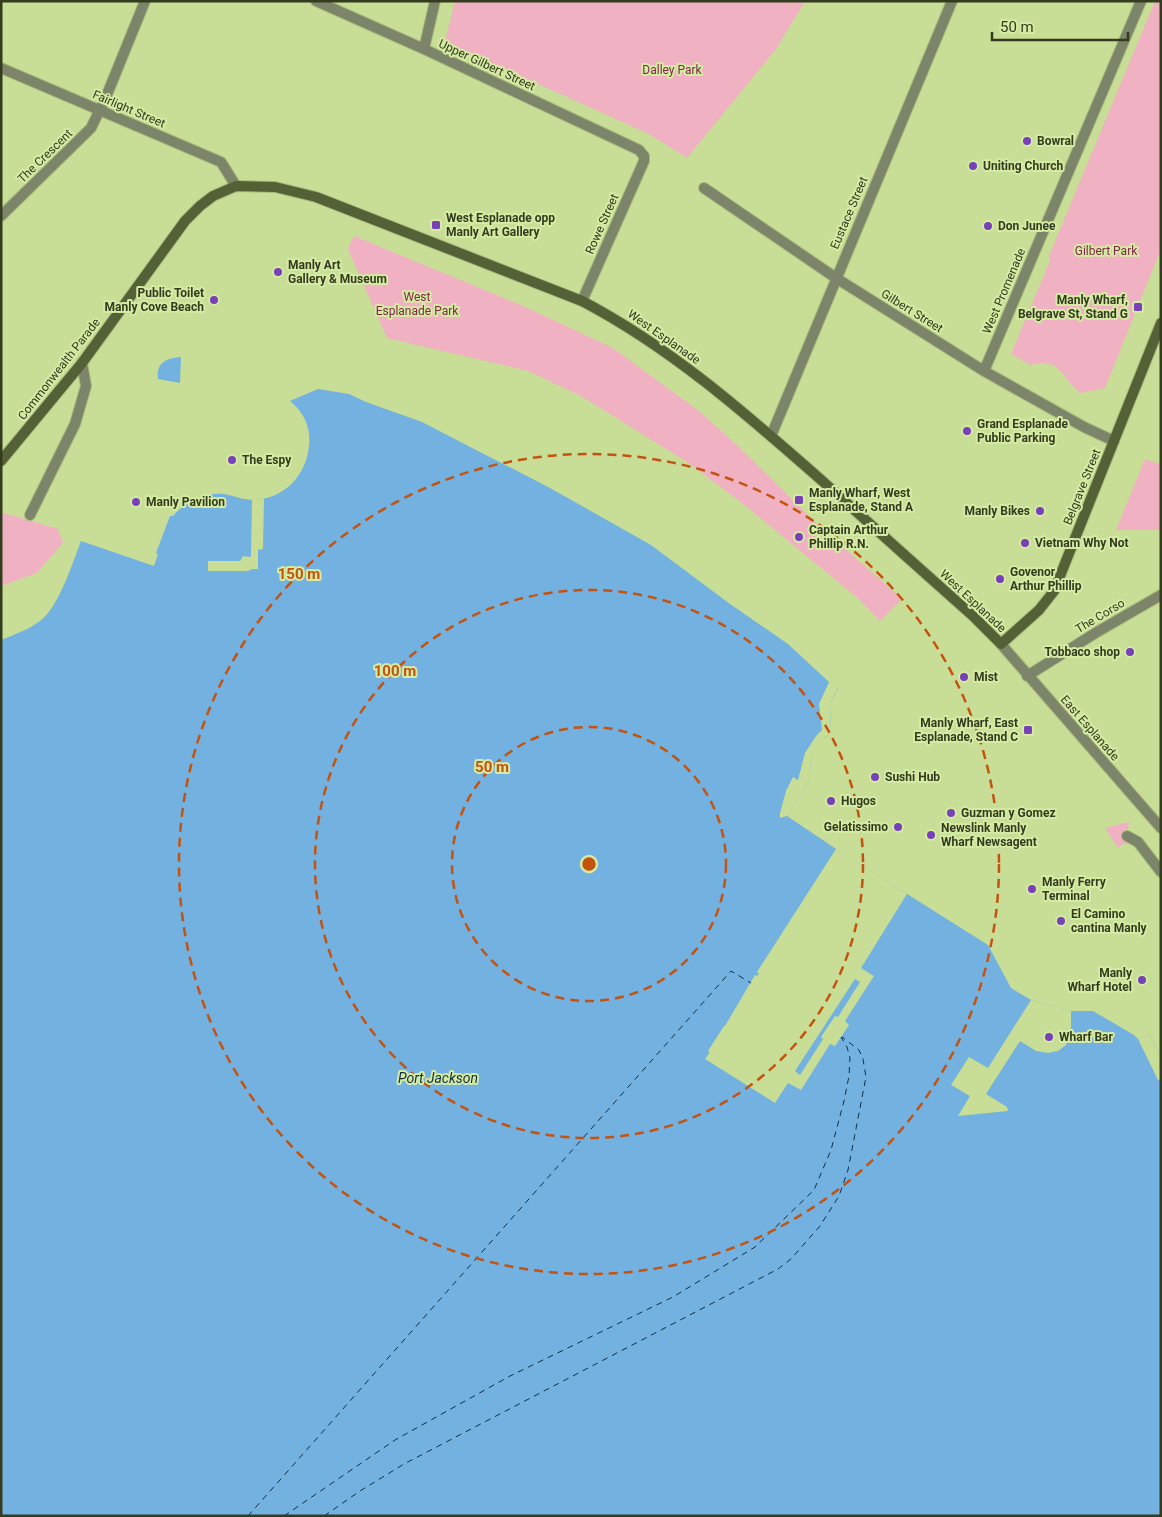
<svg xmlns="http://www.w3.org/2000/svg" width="1162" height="1517" viewBox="0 0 1162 1517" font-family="Roboto,sans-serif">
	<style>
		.green { fill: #f0b2c2 }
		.water { fill: #72b1e0 }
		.pier { fill: #c8dd96; fill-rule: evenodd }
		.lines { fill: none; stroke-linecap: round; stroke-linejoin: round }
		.ferry { stroke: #132f43; stroke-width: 1; stroke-dasharray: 6 5; stroke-linecap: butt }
		.service-casing { stroke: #a7ba7c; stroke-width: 12 }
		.pedestrian-casing { stroke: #a7ba7c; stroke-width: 12 }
		.minor-casing { stroke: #a7ba7c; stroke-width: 12 }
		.tertiary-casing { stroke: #a7ba7c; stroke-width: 12 }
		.secondary-casing { stroke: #a7ba7c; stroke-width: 12 }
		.service { stroke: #7c8569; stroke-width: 10 }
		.pedestrian { stroke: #7c8569; stroke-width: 10 }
		.minor { stroke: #7c8569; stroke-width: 10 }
		.tertiary { stroke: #7c8569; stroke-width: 10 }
		.secondary { stroke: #546036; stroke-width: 10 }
		.ring { fill: none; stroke: #c45310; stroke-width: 2.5; stroke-dasharray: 9 6 }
		.poi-dot { fill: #7841b7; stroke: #d5eaa3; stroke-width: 2 }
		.labels { text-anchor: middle; stroke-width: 4; stroke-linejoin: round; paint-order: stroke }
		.street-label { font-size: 12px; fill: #343c1f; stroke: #d5eaa3 }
		.park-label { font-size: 12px; fill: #802848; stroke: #d5eaa3 }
		.poi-label { font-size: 12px; font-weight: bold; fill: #343c1f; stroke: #d5eaa3; text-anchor: start }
		.water-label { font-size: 14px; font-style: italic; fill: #132f43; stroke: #d5eaa3 }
		.centre { fill: #c45310; stroke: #d5eaa3; stroke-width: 2.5 }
		.ring-label { font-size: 15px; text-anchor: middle; font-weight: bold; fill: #c45310; stroke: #d5eaa3; stroke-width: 4; stroke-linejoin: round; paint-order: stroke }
	</style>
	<rect width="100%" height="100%" fill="#c8dd96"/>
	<path class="green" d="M455,1H670L676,3L680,1H805L776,49L687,158L649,134L445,42Z
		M1155,1H1161V249L1105,388L1081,393C1062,381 1062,356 1031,365L1011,354L1050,261L1049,256Z
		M354,236L523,306L613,348L699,411L738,446L818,525L902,599L880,621L859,599L742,503L687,462L581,396L528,371L387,338L348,249Z
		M1145,459L1161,465V530H1116Z
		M1,512L58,529L63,543L37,573L1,586Z
		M1129,822L1127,835L1129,844H1123L1118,848L1105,828Z"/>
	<path class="water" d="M181,357L180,383L158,379C156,363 166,358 181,357Z
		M318,389L349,394L366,402L422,422L550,488L651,545L730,604L788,644L830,683L838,688L830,704L831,733L823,739L815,751L811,760L809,781L787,816L842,853L988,945L1011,988L1031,1000L1071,1011H1093L1134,1035L1138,1039L1149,1033L1161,1057V1516H1V640C18,633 37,627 48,613C62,596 73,562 81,541L154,566L158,554L156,553L170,516H173C185,502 204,492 224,494C234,496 244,500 254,500C284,499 307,475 309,445C311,428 304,412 290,401Z"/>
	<path class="pier" d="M264,499L263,549L258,550V569H252L248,571H208V561H240L243,556L250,557L251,556L252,500Z
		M830,680L839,685L830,704L831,733L823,739L811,760L809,781L787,816L780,818V813L786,791L793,777L798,780L805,753L816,736L822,730L819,704Z
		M836,849L907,894L861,968L874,976L845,1021L849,1025L835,1046L830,1044L801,1090L788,1083L775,1103L705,1059L710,1052L708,1051L724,1026H725L755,975L757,976L759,974L757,972ZM855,979L860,982L838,1017L835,1016L821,1037L823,1039L800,1075L795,1071Z
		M1031,1000L1071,1011V1031L1066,1045L1058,1051L1048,1053L1036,1051L1020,1041L986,1094L1007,1107L1008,1111L958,1116L970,1096L951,1085L969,1057L988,1068Z
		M1149,1033L1161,1057V1079L1158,1080L1138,1039Z"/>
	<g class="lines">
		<path class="ferry" d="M248,1516L731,971L751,983
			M284,1516L395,1440L510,1376L673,1297L755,1247L814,1190L831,1150L844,1101L849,1076L850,1058L847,1047L841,1037
			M324,1516L360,1491L404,1464L778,1269L791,1259L820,1226L839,1196L848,1170L866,1077L863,1059L859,1050L842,1037"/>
		<g class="service-casing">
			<path id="service" d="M30,515L75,424L86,386L82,363
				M1127,836L1138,842L1161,872"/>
		</g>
		<g class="pedestrian-casing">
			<path id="pedestrian" d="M1027,676L1097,632L1161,595"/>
		</g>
		<g class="minor-casing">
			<path id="minor" d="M316,1L424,49L639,150L644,156V161L582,301
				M424,49L435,1
				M1,68L221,162L236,186
				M704,188L836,278L984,371L1084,427L1114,441
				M1,216L91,128L106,97L145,1
				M984,371L1141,1
				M771,436L952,1"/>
		</g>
		<g class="tertiary-casing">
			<path id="tertiary" d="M1001,644L1161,828"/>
		</g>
		<g class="secondary-casing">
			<path id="secondary" d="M1,461L82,363L185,221L200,206L213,196L236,186L275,187L316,197L582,301C670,347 745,413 819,478C870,524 921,570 972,615L1001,644L1039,610L1054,591L1161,323"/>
		</g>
		<use href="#service" class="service"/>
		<use href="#pedestrian" class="pedestrian"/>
		<use href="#minor" class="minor"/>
		<use href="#tertiary" class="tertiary"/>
		<use href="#secondary" class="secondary"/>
	</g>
	<g class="ring">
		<circle cx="589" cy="864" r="137"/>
		<circle cx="589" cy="864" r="274"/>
		<circle cx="589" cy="864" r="410"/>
	</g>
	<g class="poi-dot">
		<circle cx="1027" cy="141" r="5"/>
		<circle cx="973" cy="166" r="5"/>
		<rect x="431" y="220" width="10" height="10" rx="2.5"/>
		<circle cx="988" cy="226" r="5"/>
		<circle cx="278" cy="272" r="5"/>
		<circle cx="214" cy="300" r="5"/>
		<rect x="1133" y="302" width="10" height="10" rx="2.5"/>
		<circle cx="967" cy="431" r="5"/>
		<circle cx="232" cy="460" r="5"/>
		<rect x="794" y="495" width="10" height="10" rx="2.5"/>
		<circle cx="136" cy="502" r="5"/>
		<circle cx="1040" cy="511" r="5"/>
		<circle cx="799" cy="537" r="5"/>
		<circle cx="1025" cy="543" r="5"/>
		<circle cx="1000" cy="579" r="5"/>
		<circle cx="1130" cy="652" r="5"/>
		<circle cx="964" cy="677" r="5"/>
		<rect x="1023" y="725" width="10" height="10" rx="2.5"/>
		<circle cx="875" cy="777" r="5"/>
		<circle cx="831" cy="801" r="5"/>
		<circle cx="951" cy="813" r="5"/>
		<circle cx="898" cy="827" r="5"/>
		<circle cx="931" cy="835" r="5"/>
		<circle cx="1032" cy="889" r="5"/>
		<circle cx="1061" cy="921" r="5"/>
		<circle cx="1142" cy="980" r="5"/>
		<circle cx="1049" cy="1037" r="5"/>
	</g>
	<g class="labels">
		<g class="street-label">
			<text transform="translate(487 65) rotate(25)" y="4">Upper Gilbert Street</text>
			<text transform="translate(129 109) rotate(23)" y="4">Fairlight Street</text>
			<text transform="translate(45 156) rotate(-44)" y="4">The Crescent</text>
			<text transform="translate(849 213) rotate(-67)" y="4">Eustace Street</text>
			<text transform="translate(602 224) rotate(-66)" y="4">Rowe Street</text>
			<text transform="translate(1004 291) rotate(-67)" y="4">West Promenade</text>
			<text transform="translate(912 311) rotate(32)" y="4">Gilbert Street</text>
			<text transform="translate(664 337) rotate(35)" y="4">West Esplanade</text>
			<text transform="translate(59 369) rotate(-52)" y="4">Commonwealth Parade</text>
			<text transform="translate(1082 487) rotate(-68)" y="4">Belgrave Street</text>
			<text transform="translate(973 601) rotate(43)" y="4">West Esplanade</text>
			<text transform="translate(1100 616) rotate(-31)" y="4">The Corso</text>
			<text transform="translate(1090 728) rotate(49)" y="4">East Esplanade</text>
		</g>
		<g class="park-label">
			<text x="672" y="74">Dalley Park</text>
			<text x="1106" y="255">Gilbert Park</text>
			<text x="417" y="301">West<tspan x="417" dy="14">Esplanade Park</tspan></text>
		</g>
		<g class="poi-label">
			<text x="1037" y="145">Bowral</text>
			<text x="983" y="170">Uniting Church</text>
			<text x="446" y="222">West Esplanade opp<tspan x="446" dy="14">Manly Art Gallery</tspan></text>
			<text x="998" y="230">Don Junee</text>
			<text x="288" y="269">Manly Art<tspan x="288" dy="14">Gallery &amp; Museum</tspan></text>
			<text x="204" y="297" text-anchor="end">Public Toilet<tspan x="204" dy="14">Manly Cove Beach</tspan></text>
			<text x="1128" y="304" text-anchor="end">Manly Wharf,<tspan x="1128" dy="14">Belgrave St, Stand G</tspan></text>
			<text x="977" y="428">Grand Esplanade<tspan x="977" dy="14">Public Parking</tspan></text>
			<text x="242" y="464">The Espy</text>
			<text x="809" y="497">Manly Wharf, West<tspan x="809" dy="14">Esplanade, Stand A</tspan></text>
			<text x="146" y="506">Manly Pavilion</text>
			<text x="1030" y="515" text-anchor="end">Manly Bikes</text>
			<text x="809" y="534">Captain Arthur<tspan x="809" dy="14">Phillip R.N.</tspan></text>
			<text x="1035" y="547">Vietnam Why Not</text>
			<text x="1010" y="576">Govenor<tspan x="1010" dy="14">Arthur Phillip</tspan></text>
			<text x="1120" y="656" text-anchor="end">Tobbaco shop</text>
			<text x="974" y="681">Mist</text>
			<text x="1018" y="727" text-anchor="end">Manly Wharf, East<tspan x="1018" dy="14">Esplanade, Stand C</tspan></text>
			<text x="885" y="781">Sushi Hub</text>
			<text x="841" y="805">Hugos</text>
			<text x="961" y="817">Guzman y Gomez</text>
			<text x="888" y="831" text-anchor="end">Gelatissimo</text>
			<text x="941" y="832">Newslink Manly<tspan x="941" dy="14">Wharf Newsagent</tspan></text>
			<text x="1042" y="886">Manly Ferry<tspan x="1042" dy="14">Terminal</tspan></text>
			<text x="1071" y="918">El Camino<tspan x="1071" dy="14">cantina Manly</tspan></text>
			<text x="1132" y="977" text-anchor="end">Manly<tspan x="1132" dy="14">Wharf Hotel</tspan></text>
			<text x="1059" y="1041">Wharf Bar</text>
		</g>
		<g class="water-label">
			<text x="438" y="1083">Port Jackson</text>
		</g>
	</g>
	<circle cx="589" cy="864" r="8" class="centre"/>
	<g class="ring-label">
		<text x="299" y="579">150 m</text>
		<text x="395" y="676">100 m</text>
		<text x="492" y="772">50 m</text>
	</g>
	<rect width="1162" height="1517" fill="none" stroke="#343c1f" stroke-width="5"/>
	<path d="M992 32v8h136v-8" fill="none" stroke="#343c1f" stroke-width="2.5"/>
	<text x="1000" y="32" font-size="15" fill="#343c1f" stroke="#d5eaa3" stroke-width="4" paint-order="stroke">50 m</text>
</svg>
